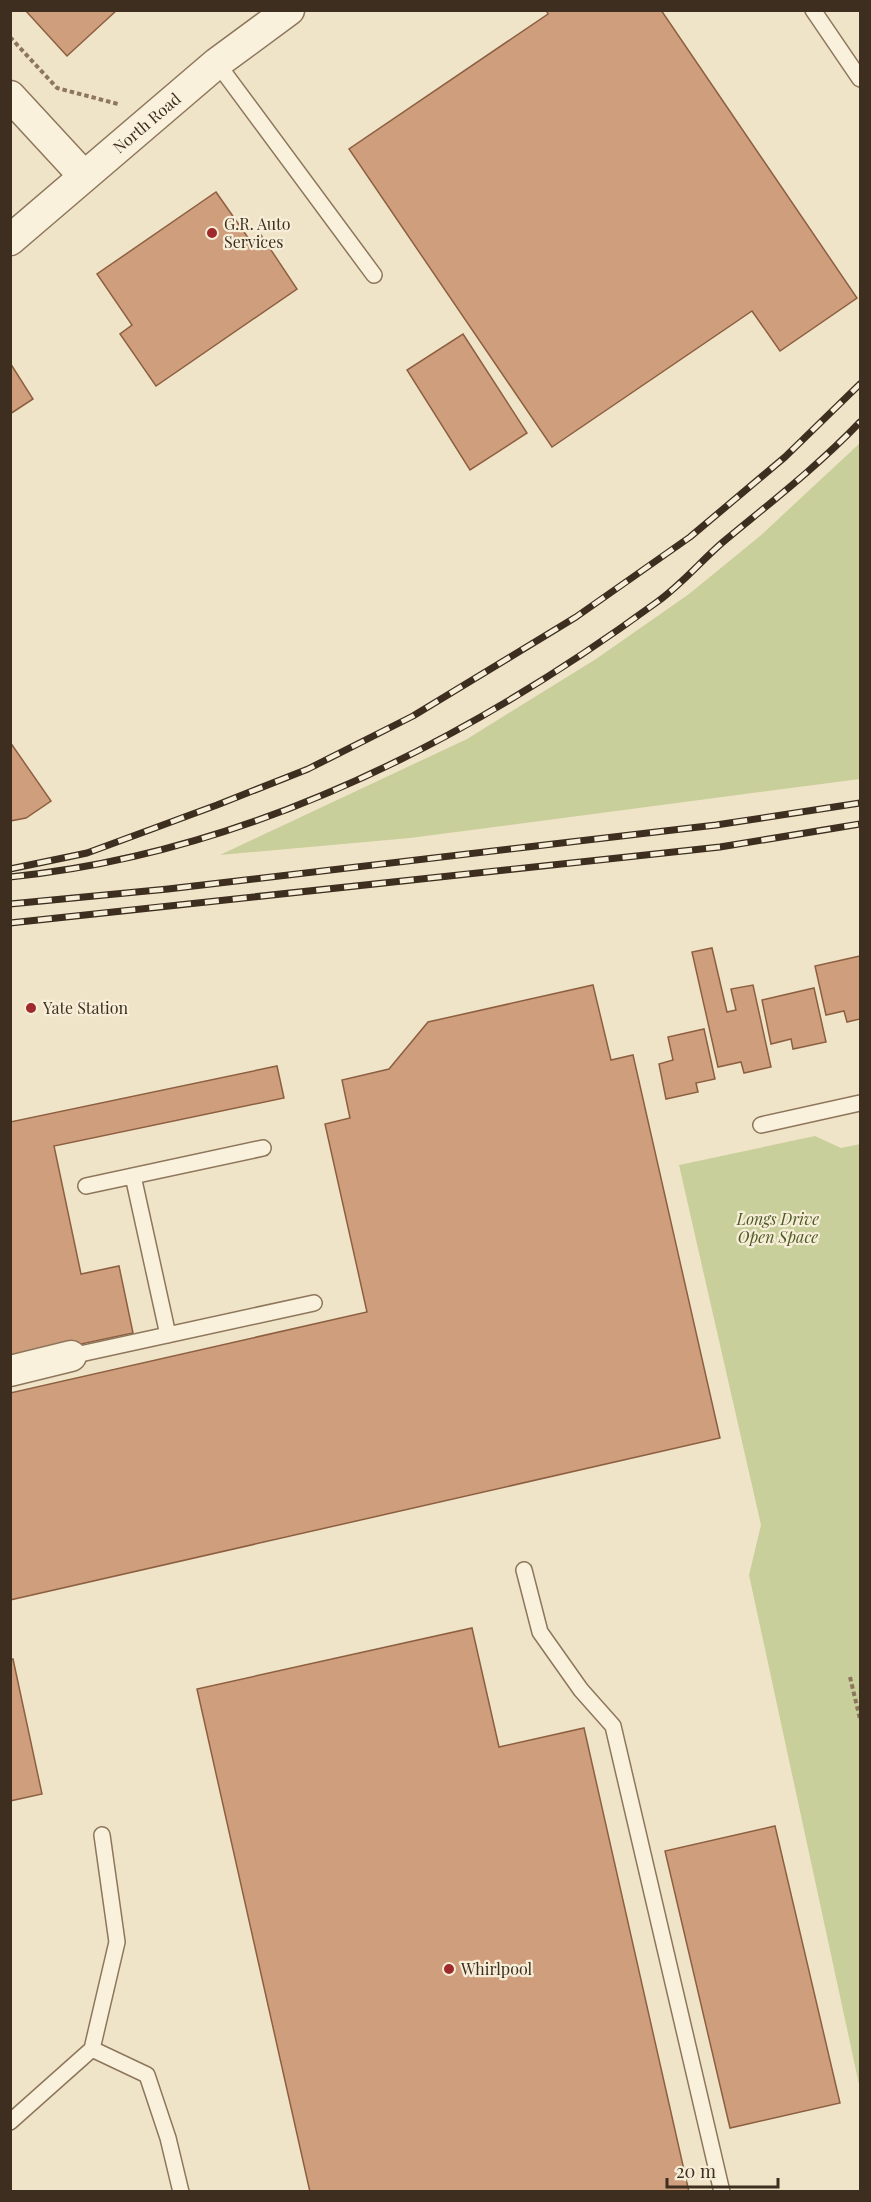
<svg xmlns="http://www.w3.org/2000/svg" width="871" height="2202" viewBox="0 0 871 2202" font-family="'Playfair Display',serif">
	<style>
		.green { fill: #c9cf9b }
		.building { fill: #cf9f7d; stroke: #8d5f41; stroke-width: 1.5 }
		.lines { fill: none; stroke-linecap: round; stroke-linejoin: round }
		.service-casing { stroke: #8d765c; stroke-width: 18 }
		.minor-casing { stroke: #8d765c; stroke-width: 33 }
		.path { stroke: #8d765c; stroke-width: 4; stroke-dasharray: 4.5 3; stroke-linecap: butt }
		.service { stroke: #faf1dc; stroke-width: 15 }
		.minor { stroke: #faf1dc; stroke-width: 30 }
		.rail-casing { stroke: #3d2e20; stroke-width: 7 }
		.rail { stroke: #f7eed8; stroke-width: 4.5; stroke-dasharray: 14; stroke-linecap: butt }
		.poi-dot { fill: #9e2a2b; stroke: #f7eed8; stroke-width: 2 }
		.labels { text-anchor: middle; stroke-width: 4.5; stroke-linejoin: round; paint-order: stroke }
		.street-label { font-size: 16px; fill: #3d2e20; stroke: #f7eed8 }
		.poi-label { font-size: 16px; fill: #3d2e20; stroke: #f7eed8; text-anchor: start }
		.park-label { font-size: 16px; font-style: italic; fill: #4d5a26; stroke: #f7eed8 }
	</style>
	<rect width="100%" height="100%" fill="#f0e4c8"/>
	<path class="green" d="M860,443V779L410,838L220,855L467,739L596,659L689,594L760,536Z
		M815,1136L841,1148L860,1144V2089L749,1575L761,1525L679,1165Z"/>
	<path class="building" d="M25,10H117L67,56Z
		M546,10H661L857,298L780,351L752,311L552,447L349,149L548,14Z
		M216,192L251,242L261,235L297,289L156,386L120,334L132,325L97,274Z
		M463,334L527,433L470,470L407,370Z
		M12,366L33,399L10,414V368Z
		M10,742L51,801L26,818L10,821Z
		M712,948L727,1012L736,1010L731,989L753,985L771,1067L744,1073L741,1062L718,1067L692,952Z
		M860,956V1019L847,1022L844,1011L826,1015L815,966Z
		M593,985L611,1060L633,1055L720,1438L10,1600V1393L367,1312L325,1124L350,1118L342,1080L389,1069L428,1022Z
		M814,988L826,1042L793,1049L791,1039L771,1044L762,1000Z
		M704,1029L715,1079L696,1083L698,1092L666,1099L659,1064L673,1060L668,1037Z
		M277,1066L284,1098L54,1146L81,1274L119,1266L133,1333L10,1359V1122Z
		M472,1628L499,1747L584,1728L689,2192H310L197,1689Z
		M13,1659L42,1794L10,1801V1660Z
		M775,1826L840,2103L730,2128L665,1851Z"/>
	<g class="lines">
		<g class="service-casing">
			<path id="service" d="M813,10L860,79
				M217,63L374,275
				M761,1125L860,1103
				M133,1176L168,1335
				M86,1186L263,1148
				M71,1356L314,1303
				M524,1570L540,1632L581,1690L613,1726L722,2192
				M92,2049L147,2075L168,2138L181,2192
				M10,2122L92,2049L117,1942L102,1835"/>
		</g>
		<g class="minor-casing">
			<g id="minor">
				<path d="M10,96L83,175"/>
				<path id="s1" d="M10,240L217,63L289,10"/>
				<path d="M10,1371L71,1356"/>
			</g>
		</g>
		<path class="path" d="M10,37L57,88L118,104
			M850,1677L860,1719"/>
		<use href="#service" class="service"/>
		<use href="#minor" class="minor"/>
		<g class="rail-casing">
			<path id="rail" d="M10,869L87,853L217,805L308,769L413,716L576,617L690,537L785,457L860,384
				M10,877C248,853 467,741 657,602C681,585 701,561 723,542C770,503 818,466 860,422
				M10,904L168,889L716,825L860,803
				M10,923L720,847L860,824"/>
		</g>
		<use href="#rail" class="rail"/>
	</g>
	<g class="poi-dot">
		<circle cx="212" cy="233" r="6"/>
		<circle cx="31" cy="1008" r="6"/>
		<circle cx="449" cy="1969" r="6"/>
	</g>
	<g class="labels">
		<g class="street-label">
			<text dy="6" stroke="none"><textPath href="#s1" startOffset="180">North Road</textPath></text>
		</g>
		<g class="poi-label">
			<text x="224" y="230">G.R. Auto<tspan x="224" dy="18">Services</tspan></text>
			<text x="43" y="1014">Yate Station</text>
			<text x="461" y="1975">Whirlpool</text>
		</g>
		<g class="park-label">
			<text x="778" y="1225">Longs Drive<tspan x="778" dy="18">Open Space</tspan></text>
		</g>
	</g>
	<rect width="871" height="2202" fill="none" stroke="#3d2e20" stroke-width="24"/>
	<path d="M667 2178v9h111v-9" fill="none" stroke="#3d2e20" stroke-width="3"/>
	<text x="676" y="2178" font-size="18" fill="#3d2e20" stroke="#f7eed8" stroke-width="4.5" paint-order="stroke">20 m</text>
</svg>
